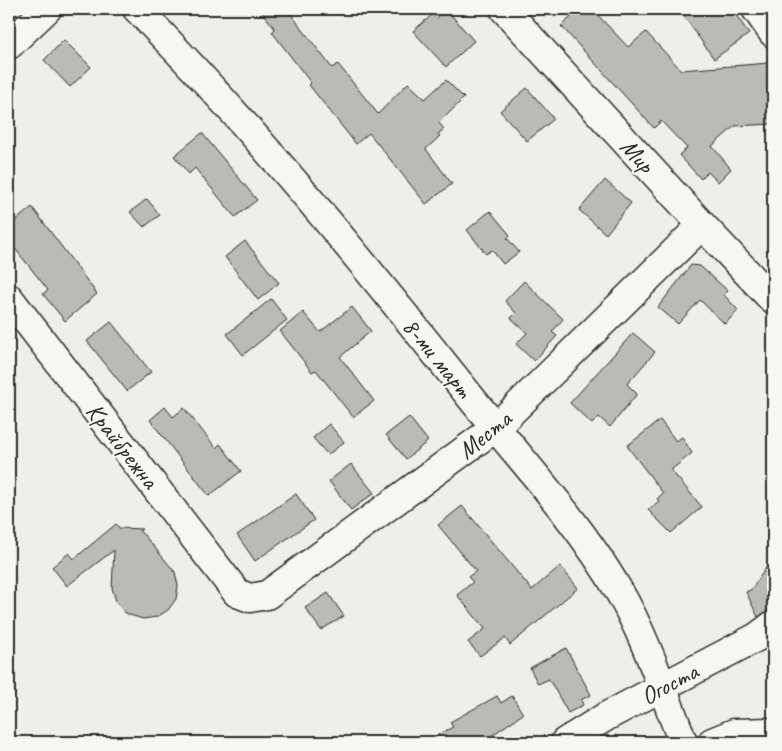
<svg xmlns="http://www.w3.org/2000/svg" width="782" height="751" viewBox="0 0 782 751" font-family="Caveat,sans-serif">
	<style>
		.building { fill: #babab7; stroke: #2b2b2b }
		.lines { fill: none; stroke-linecap: round; stroke-linejoin: round }
		.minor-casing { stroke: #2b2b2b; stroke-width: 31 }
		.secondary-casing { stroke: #2b2b2b; stroke-width: 31 }
		.minor { stroke: #f6f6f2; stroke-width: 28 }
		.secondary { stroke: #f6f6f2; stroke-width: 28 }
		.labels { text-anchor: middle; stroke-width: 4.5; stroke-linejoin: round; paint-order: stroke }
		.street-label { font-size: 25px; fill: #2b2b2b; stroke: #f6f6f2 }
	</style>
	<rect width="100%" height="100%" fill="#eeeeea"/>
	<filter id="ink" filterUnits="userSpaceOnUse"><feTurbulence type="fractalNoise" baseFrequency=".02" numOctaves="2"/><feDisplacementMap in="SourceGraphic" scale="10" xChannelSelector="R" yChannelSelector="G"/><feConvolveMatrix kernelMatrix="1 2 1 2 8 2 1 2 1" color-interpolation-filters="sRGB"/></filter>
	<g filter="url(#ink)">
		<path class="building" d="M260,9H287L332,68L338,64L378,114L408,83L425,99L446,80L464,98L439,123L444,129L438,134L440,136L426,149L452,184L426,204L369,133L356,144L309,85L311,83L272,32L275,29Z
			M446,9L474,41L446,67L413,31L433,14L437,18Z
			M580,9H592L628,47L646,32L681,70L769,63L771,79H773V124L735,126L712,146L731,169L718,182L708,172L701,179L679,155L687,148L661,121L654,128L561,26Z
			M679,9H732L749,34L714,59Z
			M64,40L91,67L70,87L44,60Z
			M527,88L554,119L527,141L500,111Z
			M202,133L257,200L235,217L195,168L189,174L174,156Z
			M605,180L631,203L606,234L579,210Z
			M147,199L160,215L144,227L130,212Z
			M32,207L97,294L65,321L43,294L48,290L9,241V226Z
			M490,211L510,235L507,238L519,252L503,264L492,250L486,254L467,230Z
			M245,241L279,283L258,300L225,257Z
			M691,265L700,266L728,291L724,295L738,310L725,324L700,300L678,324L658,307Z
			M524,281L563,319L552,332L557,336L534,361L516,344L527,333L511,318L516,313L505,301Z
			M271,299L287,320L243,355L227,334Z
			M352,307L371,331L340,357L374,401L353,417L316,370L312,372L280,331L303,312L320,332Z
			M111,322L151,372L127,391L87,341Z
			M633,333L655,352L627,384L637,394L610,427L599,417L592,424L570,403Z
			M165,407L173,417L184,408L216,448L220,444L241,471L209,496L150,420Z
			M409,417L428,441L406,459L386,435Z
			M660,420L676,441L682,437L692,453L671,470L702,507L671,533L648,510L659,501L657,499L663,493L627,446Z
			M329,424L344,442L328,455L313,438Z
			M351,464L374,493L351,510L329,481Z
			M296,494L314,520L255,561L237,535Z
			M462,506L532,590L560,566L578,588L510,645L505,638L480,656L468,642L485,629L457,595L473,582L468,577L476,571L438,525Z
			M116,524L119,528L142,529L139,531L145,536L175,572L178,586L176,599L168,610L157,617L143,619L130,615L124,612L116,601L112,588L114,550L67,586L52,567L69,553L74,559Z
			M773,557V609L758,617L746,592L752,589Z
			M328,593L344,616L321,630L305,608Z
			M566,648L591,695L581,700L583,705L568,713L549,679L538,684L530,668Z
			M497,696L501,703L512,696L523,714L482,742H424L453,727L450,722Z"/>
		<g class="lines">
			<g class="minor-casing">
				<path id="minor" d="M504,9L702,225L773,300
					M756,9L773,33
					M9,45L47,9
					M9,298L237,593L250,598L267,595L495,428L702,225
					M565,742L607,716L757,637L773,625
					M712,742L734,733L773,732"/>
			</g>
			<g class="secondary-casing">
				<path id="secondary" d="M137,9C257,131 365,265 472,399C523,462 579,522 620,593C647,640 663,692 683,742"/>
			</g>
			<use href="#minor" class="minor"/>
			<use href="#secondary" class="secondary"/>
		</g>
	</g>
	<g class="labels">
		<g class="street-label">
			<text transform="translate(638 155) rotate(48)" y="9">Мир</text>
			<text transform="translate(438 357) rotate(51)" y="9">8-ми март</text>
			<text transform="translate(484 434) rotate(-39)" y="9">Места</text>
			<text transform="translate(123 445) rotate(52)" y="9">Крайбрежна</text>
			<text transform="translate(669 683) rotate(-28)" y="9">Огоста</text>
		</g>
	</g>
	<rect width="782" height="751" fill="none" stroke="#f6f6f2" stroke-width="30"/>
	<rect x="15" y="15" width="752" height="721" fill="none" stroke="#2b2b2b" stroke-width="2" filter="url(#ink)"/>
</svg>
